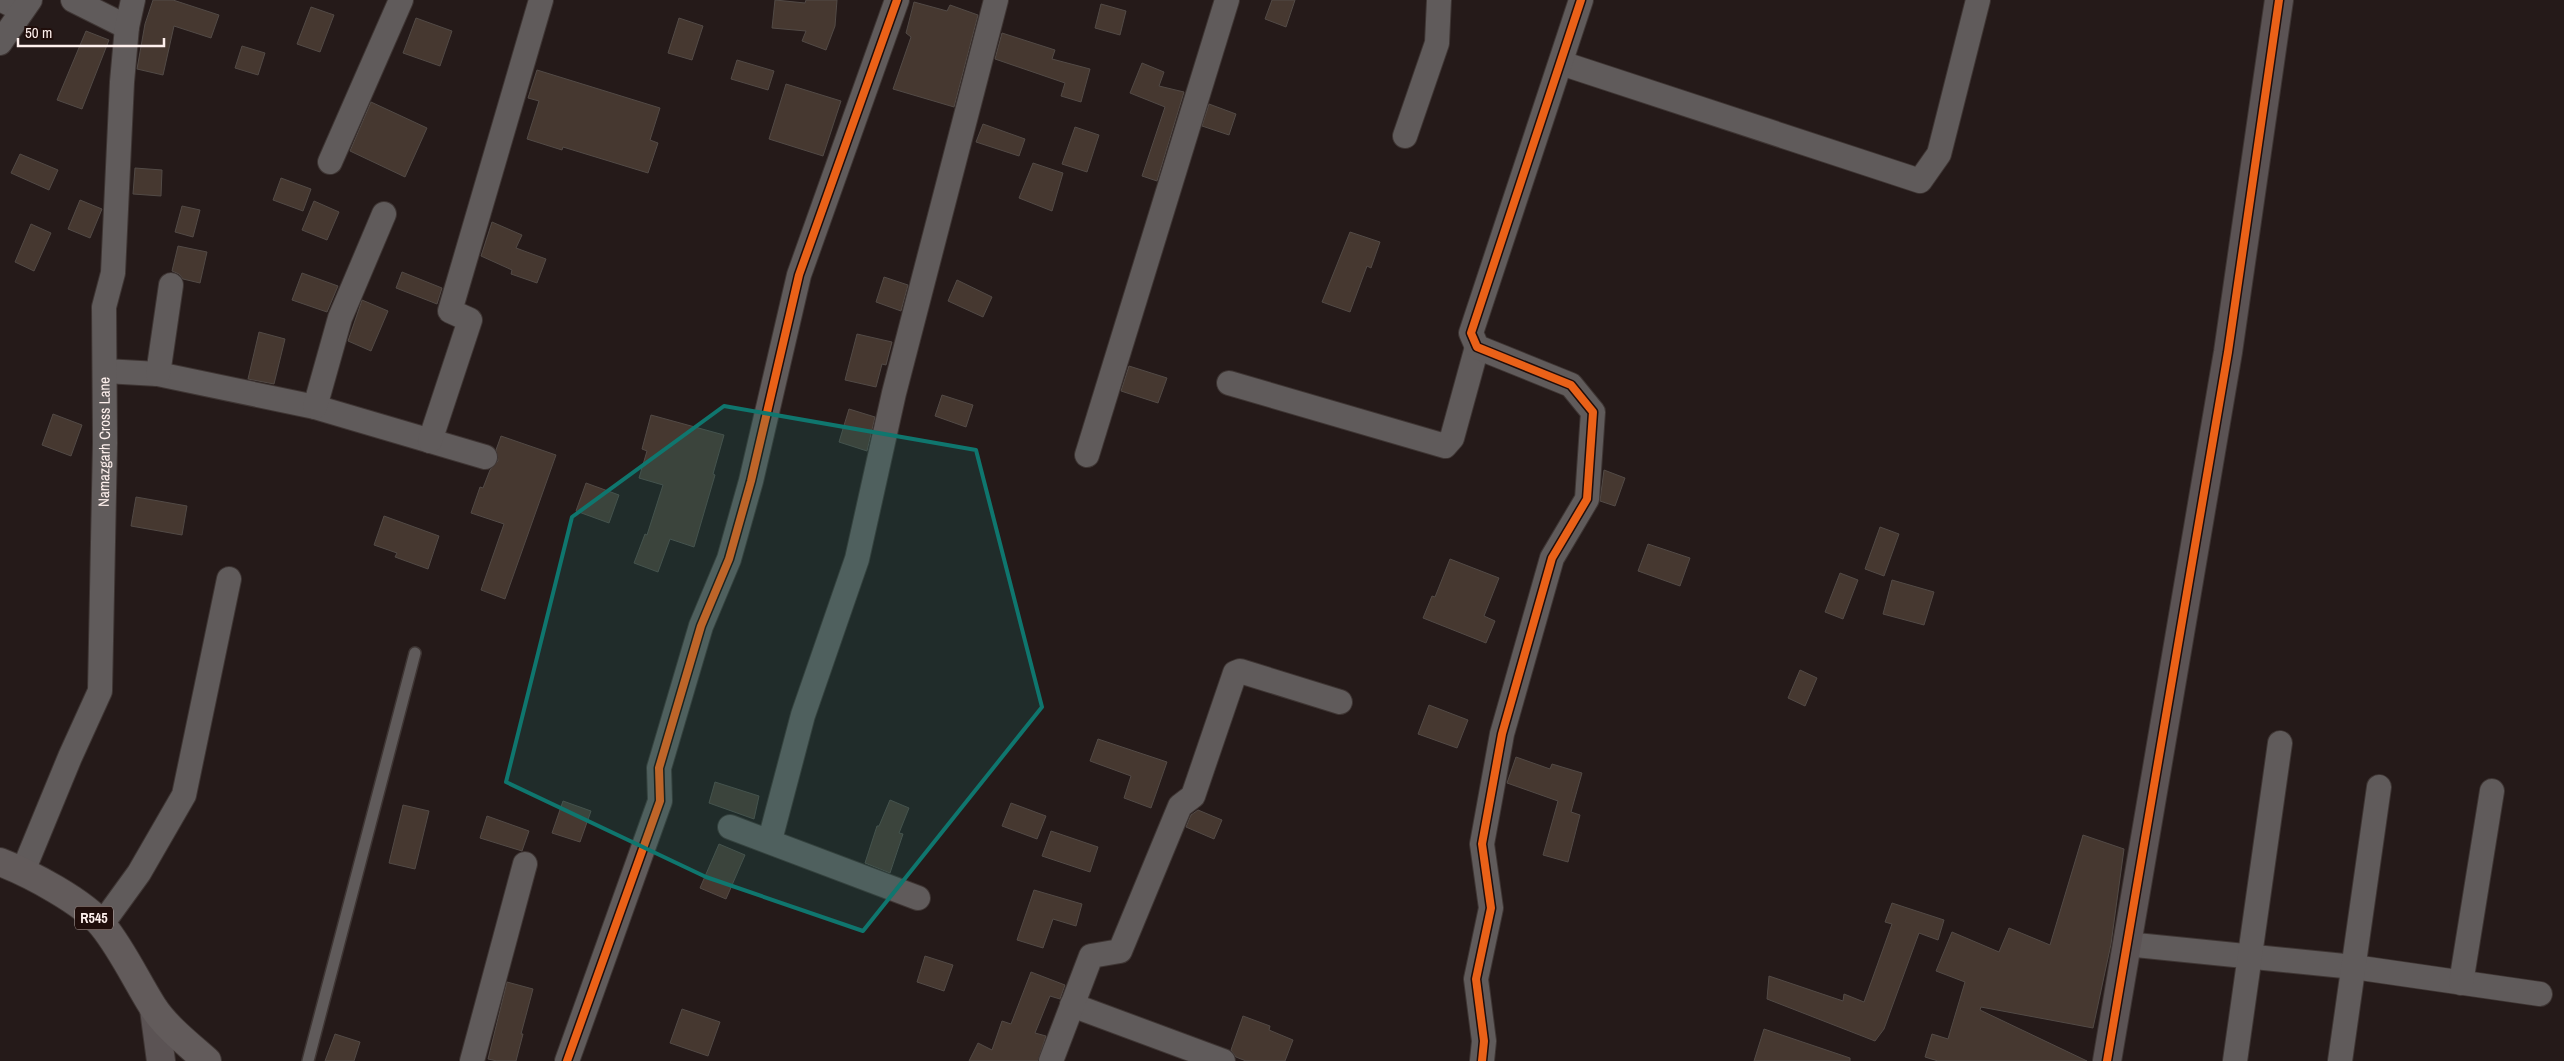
<svg xmlns="http://www.w3.org/2000/svg" width="2564" height="1061" viewBox="0 0 2564 1061" font-family="'Archivo Narrow',sans-serif">
	<style>
		.building { fill: #463830; stroke: #524a46 }
		.lines { fill: none; stroke-linecap: round; stroke-linejoin: round }
		.lane-casing { stroke: #3e3533; stroke-width: 14 }
		.street-casing { stroke: #3e3533; stroke-width: 26 }
		.secondary-casing { stroke: #3e3533; stroke-width: 30 }
		.primary-casing { stroke: #3e3533; stroke-width: 30 }
		.lane { stroke: #605b5b; stroke-width: 11 }
		.street { stroke: #605b5b; stroke-width: 24 }
		.secondary { stroke: #5b5354; stroke-width: 28 }
		.primary { stroke: #625b5b; stroke-width: 28 }
		.cycleway-casing { stroke: #200e0b; stroke-width: 11 }
		.cycleway { stroke: #ea6118; stroke-width: 8 }
		.marked { fill: #0f766e; fill-opacity: 0.2; stroke: #0f766e; stroke-width: 4; stroke-linejoin: round }
		.labels { text-anchor: middle; stroke-width: 4; stroke-linejoin: round; paint-order: stroke }
		.shield { fill: #200e0b; stroke: #bbaca9; stroke-width: 1 }
		.shield-label { font-size: 14px; font-weight: bold; fill: #fef0ed }
		.street-label { font-size: 15px; fill: #fef0ed; stroke: #200e0b }
	</style>
	<rect width="100%" height="100%" fill="#251a19"/>
	<path class="building" d="M153,0H173L219,15L211,38L174,26L163,75L137,69L145,24Z
		M775,0L805,3L806,0H837L835,26L826,50L802,41L806,31L772,28Z
		M1272,0H1295L1286,27L1265,19Z
		M914,2L947,11L950,5L978,15L954,107L893,89L911,37L906,33Z
		M1101,4L1126,11L1120,35L1095,28Z
		M311,7L334,15L320,52L297,44Z
		M416,18L452,31L440,66L403,53Z
		M679,18L703,26L692,60L668,53Z
		M86,31L109,40L82,109L57,100Z
		M1002,33L1055,50L1052,59L1090,69L1081,102L1061,96L1065,83L995,59Z
		M242,46L265,53L258,75L235,68Z
		M737,60L774,71L768,90L731,79Z
		M1142,63L1164,72L1159,86L1184,92L1157,181L1142,176L1165,107L1130,93Z
		M537,70L660,108L650,140L658,143L648,173L563,147L562,150L527,139L539,101L528,98Z
		M786,84L841,101L823,156L769,139Z
		M371,102L427,128L405,177L350,151Z
		M1209,104L1236,114L1229,135L1202,126Z
		M983,124L1025,139L1019,156L976,142Z
		M1075,127L1099,135L1087,172L1062,164Z
		M20,154L58,170L49,190L11,173Z
		M1033,163L1063,173L1052,211L1019,198Z
		M135,168L162,170L161,196L133,194Z
		M281,178L311,189L303,211L273,200Z
		M80,200L102,209L90,238L68,229Z
		M314,201L339,212L327,240L302,230Z
		M182,206L200,210L193,237L175,232Z
		M492,222L522,235L516,248L546,259L537,283L511,274L512,270L481,256Z
		M31,224L51,233L34,271L15,262Z
		M1350,232L1380,242L1371,268L1367,266L1350,312L1322,302Z
		M178,246L207,252L200,283L183,279L179,274L172,271Z
		M402,272L442,288L437,304L396,288Z
		M302,273L338,286L327,312L292,300Z
		M884,277L908,285L901,311L876,302Z
		M957,280L992,297L983,317L948,301Z
		M362,300L388,311L371,351L348,341Z
		M259,332L285,339L274,384L248,379Z
		M857,334L892,342L886,365L882,364L876,387L845,380Z
		M1129,366L1167,378L1158,403L1121,391Z
		M942,395L973,405L966,427L935,416Z
		M849,409L875,417L867,451L839,442Z
		M53,414L82,425L71,456L42,445Z
		M651,415L724,435L713,474L715,475L694,547L670,539L658,572L634,563L645,534L647,535L663,485L639,478L647,451L642,449Z
		M501,436L556,455L505,599L481,590L504,524L471,513L480,487L483,488L490,470L498,461L496,450Z
		M1604,470L1625,478L1615,506L1600,501Z
		M586,483L619,495L609,523L576,511Z
		M136,497L187,506L182,535L131,526Z
		M384,516L439,536L428,569L395,557L397,553L374,545Z
		M1880,527L1899,534L1884,576L1865,569Z
		M1648,544L1690,558L1680,586L1638,571Z
		M1450,559L1499,578L1484,616L1495,621L1486,643L1423,618L1432,596L1435,597Z
		M1840,573L1858,580L1843,619L1825,612Z
		M1892,580L1934,592L1924,625L1883,614Z
		M1800,670L1817,678L1805,706L1788,698Z
		M1429,705L1468,720L1457,748L1418,734Z
		M1098,739L1167,762L1151,808L1124,798L1131,776L1090,761Z
		M1516,757L1550,769L1552,764L1582,773L1571,812L1580,815L1568,862L1543,855L1558,801L1507,783Z
		M715,782L759,796L754,819L709,803Z
		M890,800L909,808L899,833L903,834L890,873L865,863L877,826H879Z
		M563,801L591,811L580,842L552,833Z
		M1011,803L1046,816L1037,839L1002,826Z
		M403,805L429,811L415,869L389,863Z
		M1198,810L1222,820L1214,839L1186,827L1191,815Z
		M487,816L529,831L522,851L480,838Z
		M1051,831L1098,847L1090,872L1042,856Z
		M2083,835L2124,849L2111,944L2093,1028L1981,1007L1980,1010L2087,1061H1938L1925,1057L1932,1034L1948,1039L1965,982L1936,971L1952,932L1999,952L2009,928L2050,945Z
		M719,844L745,855L726,899L700,888Z
		M1034,890L1082,904L1076,926L1053,919L1043,948L1017,940Z
		M1892,903L1944,920L1938,940L1919,933L1884,1029L1875,1041L1767,999L1769,976L1843,1001L1844,994L1864,1002L1892,924L1885,922Z
		M925,956L953,965L944,991L917,982Z
		M1031,972L1065,985L1060,999L1050,996L1035,1033L1046,1036L1038,1061H969L978,1043L992,1050L1002,1021L1011,1024Z
		M507,982L533,989L521,1034H523L516,1061H497L488,1059Z
		M682,1009L720,1022L708,1056L670,1043Z
		M1243,1016L1270,1026L1269,1030L1293,1040L1285,1061H1246L1236,1057L1231,1050Z
		M1764,1029L1850,1058V1061H1754Z
		M335,1034L360,1042L354,1061H325Z"/>
	<g class="lines">
		<g class="lane-casing">
			<path id="lane" d="M308,1061L415,653"/>
		</g>
		<g class="street-casing">
			<g id="street">
				<path d="M2,0L22,10"/>
				<path d="M73,0L127,27"/>
				<path d="M0,43L30,0"/>
				<path d="M1561,63L1920,181L1939,154L1978,0"/>
				<path d="M1405,136L1437,43L1439,0"/>
				<path d="M330,162L401,0"/>
				<path d="M105,371L158,374L315,407L485,457"/>
				<path d="M158,374L171,285"/>
				<path d="M1229,383L1445,446L1452,438L1477,347"/>
				<path d="M315,407L340,318L384,214"/>
				<path d="M430,441L470,320L450,311L541,0"/>
				<path d="M1087,455L1227,0"/>
				<path d="M730,827L918,898"/>
				<path d="M770,840L803,715L857,559L894,393L996,0"/>
				<path id="s1" d="M23,871L70,757L100,691L105,443L104,307L113,273L122,82L127,27L133,0"/>
				<path d="M102,924L139,873L184,795L229,579"/>
				<path d="M2126,944L2354,967L2540,994"/>
				<path d="M2461,983L2492,791"/>
				<path d="M1072,1005L1223,1061"/>
				<path d="M472,1061L525,864"/>
				<path d="M567,1061L660,801L659,768L701,626L729,559L751,481L799,275L897,0"/>
				<path d="M1051,1061L1091,956L1120,951L1180,806L1193,796L1235,673L1240,671L1340,702"/>
				<path d="M1482,1061L1484,1041L1476,979L1491,908L1482,844L1502,734L1552,558L1587,499L1593,412L1571,385L1477,347L1471,333L1581,0"/>
				<path d="M2235,1061L2280,743"/>
				<path d="M2340,1061L2379,787"/>
			</g>
		</g>
		<g class="secondary-casing">
			<path id="secondary" d="M154,1009L161,1061
				M2107,1061L2228,352L2279,0"/>
		</g>
		<g class="primary-casing">
			<path id="primary" d="M0,862C29,873 84,902 103,926C123,951 136,980 153,1007C166,1027 189,1045 207,1061"/>
		</g>
		<use href="#lane" class="lane"/>
		<use href="#street" class="street"/>
		<use href="#secondary" class="secondary"/>
		<use href="#primary" class="primary"/>
		<g class="cycleway-casing">
			<path id="cycleway" d="M567,1061L660,801L659,768L701,626L729,559L751,481L799,275L897,0
				M1482,1061L1484,1041L1476,979L1491,908L1482,844L1502,734L1552,558L1587,499L1593,412L1571,385L1477,347L1471,333L1581,0
				M2107,1061L2228,352L2279,0"/>
		</g>
		<use href="#cycleway" class="cycleway"/>
	</g>
	<path class="marked" d="M724,406L976,450L1042,707L863,931L706,877L506,782L572,517Z"/>
	<g class="labels">
		<rect class="shield" x="75" y="906.5" width="38" height="23" rx="4"/>
		<g class="shield-label">
			<text x="94" y="923">R545</text>
		</g>
		<g class="street-label">
			<text dy="5" stroke="none"><textPath href="#s1" startOffset="445">Namazgarh Cross Lane</textPath></text>
		</g>
	</g>
	<path d="M18 38v8h146v-8" fill="none" stroke="#fef0ed" stroke-width="2.5"/>
	<text x="25" y="38" font-size="15" fill="#fef0ed" stroke="#200e0b" stroke-width="4" paint-order="stroke">50 m</text>
</svg>
